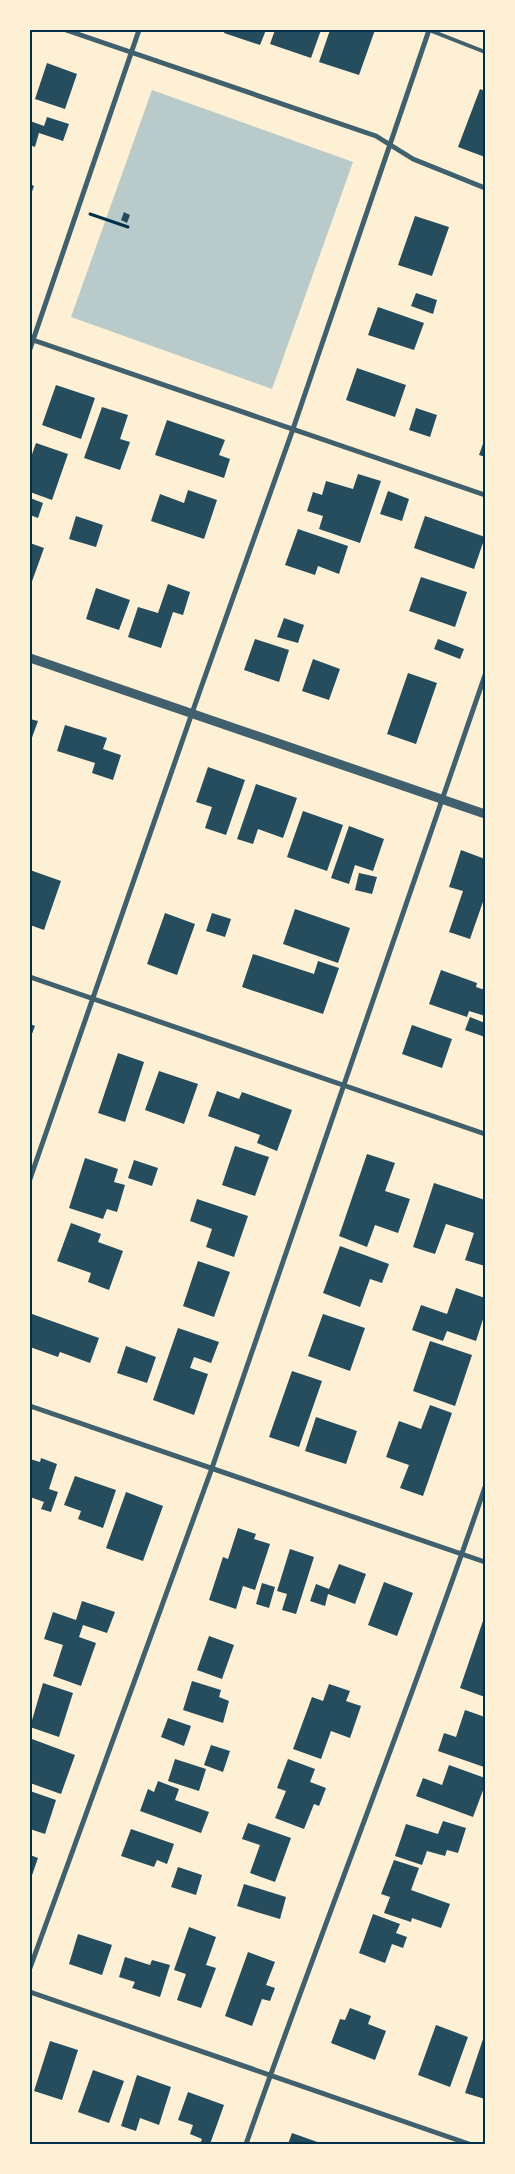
<svg xmlns="http://www.w3.org/2000/svg" width="515" height="2174" viewBox="0 0 515 2174" font-family="'Titillium Web',sans-serif">
	<style>
		.green { fill: #b9caca }
		.building { fill: #264d5e }
		.lines { fill: none; stroke-linecap: round; stroke-linejoin: round }
		.path { stroke: #003049; stroke-width: 3 }
		.service { stroke: #3f606c; stroke-width: 4 }
		.minor { stroke: #3f606c; stroke-width: 5 }
		.tertiary { stroke: #3f606c; stroke-width: 9 }
		.neatline { fill: none; stroke: #003049; stroke-width: 2 }
	</style>
	<rect width="100%" height="100%" fill="#fdf0d5"/>
	<path class="green" d="M152,90L353,162L272,389L71,317Z"/>
	<path class="building" d="M225,30H266L260,45L224,33Z
		M275,30H321L311,58L270,44Z
		M330,30H375L359,75L319,62Z
		M47,63L77,74L65,109L35,99Z
		M480,89L485,91V157L458,147Z
		M47,117L69,124L63,141L39,133L35,147L30,145V121L44,126Z
		M30,184L34,186L30,197Z
		M124,212L130,215L127,223L121,220Z
		M415,216L449,227L432,276L398,265Z
		M416,293L437,300L433,314L411,306Z
		M378,307L424,323L414,350L368,335Z
		M357,368L406,385L395,417L346,400Z
		M56,385L95,398L81,439L42,425Z
		M102,407L128,415L120,439L130,442L120,470L84,458Z
		M416,408L437,415L430,437L409,430Z
		M167,420L225,440L219,455L230,459L224,478L155,455Z
		M485,438V457L479,455Z
		M36,443L68,454L52,500L30,492V460Z
		M358,474L381,481L360,543L319,529L323,516L307,511L313,492L322,495L326,481L353,489Z
		M188,490L217,500L204,539L151,521L160,494L184,503Z
		M388,491L409,499L402,521L380,514Z
		M30,498L43,503L38,518L30,515Z
		M76,516L103,525L96,547L69,539Z
		M425,516L485,537L474,569L414,548Z
		M298,529L348,546L339,574L318,566L315,575L285,565Z
		M30,543L44,548L30,587Z
		M421,577L467,592L455,627L409,611Z
		M168,584L190,592L183,615L173,612L161,648L128,637L138,607L158,613Z
		M96,588L130,600L119,630L86,619Z
		M284,618L304,625L298,643L277,637Z
		M255,639L289,650L279,682L244,670Z
		M438,639L464,649L460,659L434,649Z
		M313,659L340,669L329,700L302,691Z
		M408,673L437,683L416,744L387,734Z
		M30,719L38,721L30,743Z
		M65,725L107,738L103,749L121,755L113,780L92,773L95,763L57,751Z
		M208,767L245,780L226,835L205,828L212,807L196,802Z
		M256,784L297,798L283,838L258,829L253,844L237,839Z
		M303,811L343,825L327,871L287,857Z
		M349,826L384,839L373,871L355,865L349,884L331,878Z
		M461,850L485,859V896L470,939L449,932L463,891L449,887Z
		M30,870L61,881L44,930L30,925Z
		M359,873L377,877L372,894L355,890Z
		M295,909L350,928L338,963L283,944Z
		M165,913L195,924L177,975L147,964Z
		M212,913L231,919L225,937L206,931Z
		M253,954L314,974L318,961L339,968L323,1014L242,987Z
		M441,970L477,983L476,987L485,990V1016L469,1011L467,1017L429,1004Z
		M470,1017L485,1023V1037L465,1030Z
		M30,1024L35,1026L30,1039Z
		M412,1025L452,1039L442,1068L402,1054Z
		M118,1053L144,1062L125,1122L98,1113Z
		M159,1071L198,1084L184,1124L145,1110Z
		M217,1091L239,1099L242,1092L292,1110L277,1151L257,1143L260,1135L208,1116Z
		M235,1146L269,1157L255,1196L222,1185Z
		M367,1154L395,1163L385,1191L410,1199L398,1233L375,1225L367,1247L339,1236Z
		M85,1158L118,1169L114,1182L125,1185L117,1212L107,1209L103,1219L69,1208Z
		M134,1160L158,1168L152,1186L128,1178Z
		M434,1183L485,1200V1266L465,1260L474,1233L446,1224L435,1254L413,1247Z
		M197,1199L248,1216L234,1257L206,1247L212,1229L190,1221Z
		M71,1223L101,1234L98,1242L123,1251L109,1290L88,1282L91,1273L57,1261Z
		M340,1246L389,1264L382,1283L370,1279L360,1307L323,1293Z
		M198,1261L230,1272L214,1317L183,1306Z
		M456,1288L485,1298V1313L476,1341L447,1331L443,1341L412,1330L421,1305L447,1314Z
		M32,1314L99,1338L90,1363L60,1352L58,1357L30,1347Z
		M323,1314L365,1328L350,1371L308,1356Z
		M178,1328L219,1342L211,1363L194,1357L190,1368L208,1374L194,1415L153,1400Z
		M430,1341L472,1355L455,1406L413,1391Z
		M126,1346L156,1357L147,1383L117,1373Z
		M292,1371L322,1381L299,1447L269,1437Z
		M430,1405L452,1413L423,1496L400,1488L409,1465L386,1457L399,1421L421,1429Z
		M316,1417L357,1431L346,1464L305,1451Z
		M41,1458L57,1464L49,1489L58,1492L51,1512L41,1509L44,1502L30,1497V1459L40,1462Z
		M75,1476L116,1490L103,1528L78,1519L81,1511L64,1505Z
		M126,1492L163,1506L143,1561L106,1548Z
		M238,1528L256,1534L254,1539L270,1544L255,1590L243,1586L236,1609L209,1600L223,1557L228,1559Z
		M290,1549L314,1557L296,1614L282,1610L287,1594L277,1591Z
		M339,1564L366,1574L355,1604L328,1594L325,1606L310,1601L316,1584L329,1589Z
		M384,1582L413,1593L397,1636L368,1625Z
		M262,1583L275,1587L269,1608L256,1604Z
		M82,1601L115,1612L107,1633L83,1625L79,1637L96,1643L81,1686L53,1676L63,1645L44,1639L53,1612L76,1620Z
		M485,1615V1697L460,1688Z
		M209,1636L234,1645L222,1679L197,1670Z
		M192,1681L221,1690L219,1697L229,1701L223,1723L183,1710Z
		M43,1683L73,1693L59,1737L30,1727Z
		M329,1684L350,1691L346,1701L361,1706L350,1738L331,1731L321,1759L293,1749L312,1697L323,1701Z
		M465,1710L485,1717L484,1767L438,1751L444,1733L456,1737Z
		M168,1718L191,1726L184,1746L161,1737Z
		M32,1739L75,1755L61,1794L30,1783Z
		M211,1745L230,1751L223,1772L204,1765Z
		M175,1759L206,1769L199,1791L168,1781Z
		M288,1759L315,1769L310,1782L326,1788L319,1806L314,1804L304,1829L275,1818L286,1791L277,1788Z
		M449,1765L485,1778V1785L473,1817L416,1796L423,1778L442,1785Z
		M158,1781L179,1789L175,1800L209,1812L201,1833L140,1811L148,1789L154,1792Z
		M30,1791L56,1800L45,1834L30,1829Z
		M443,1821L466,1828L458,1853L447,1850L445,1856L427,1851L422,1865L395,1856L406,1824L438,1834Z
		M248,1823L291,1838L275,1882L250,1873L260,1845L242,1839Z
		M131,1829L174,1844L167,1864L157,1860L154,1867L121,1856Z
		M30,1855L38,1858L30,1881Z
		M394,1860L419,1868L411,1890L450,1904L441,1928L412,1918L411,1922L384,1913L390,1897L381,1894Z
		M178,1867L202,1875L196,1895L171,1887Z
		M244,1884L286,1897L280,1919L237,1906Z
		M373,1914L400,1924L396,1933L407,1937L403,1948L392,1944L385,1963L359,1953Z
		M189,1927L216,1937L206,1965L216,1968L201,2008L177,2000L186,1974L174,1970Z
		M78,1934L112,1945L102,1975L69,1964Z
		M248,1952L275,1962L266,1985L275,1988L270,2001L262,1999L252,2026L225,2016Z
		M125,1957L150,1965L152,1960L170,1965L160,1997L132,1988L135,1982L119,1977Z
		M350,2008L371,2016L368,2024L386,2031L375,2060L331,2043L340,2019L345,2020Z
		M436,2025L468,2037L450,2087L418,2075Z
		M485,2033V2099L465,2093Z
		M50,2041L78,2050L62,2100L34,2091Z
		M93,2070L124,2081L109,2123L78,2112Z
		M137,2075L171,2087L159,2125L140,2118L136,2131L121,2126Z
		M188,2092L224,2105L210,2144H200L202,2139L190,2134L193,2125L178,2120Z
		M292,2133L323,2144H288Z"/>
	<g class="lines">
		<path class="path" d="M90,214L128,227"/>
		<path class="service" d="M429,30L485,52"/>
		<path class="minor" d="M66,30L376,136L413,159L485,188
			M30,339L485,495
			M30,349L139,30
			M30,977L485,1134
			M30,1179L192,713L293,429L429,30
			M30,1406L485,1562
			M30,1968L212,1468L485,675
			M30,1992L469,2144
			M246,2144C323,1924 410,1707 485,1487"/>
		<path class="tertiary" d="M30,658L485,814"/>
	</g>
	<rect width="515" height="2174" fill="none" stroke="#fdf0d5" stroke-width="62"/>
	<rect x="31" y="31" width="453" height="2112" class="neatline"/>
</svg>
